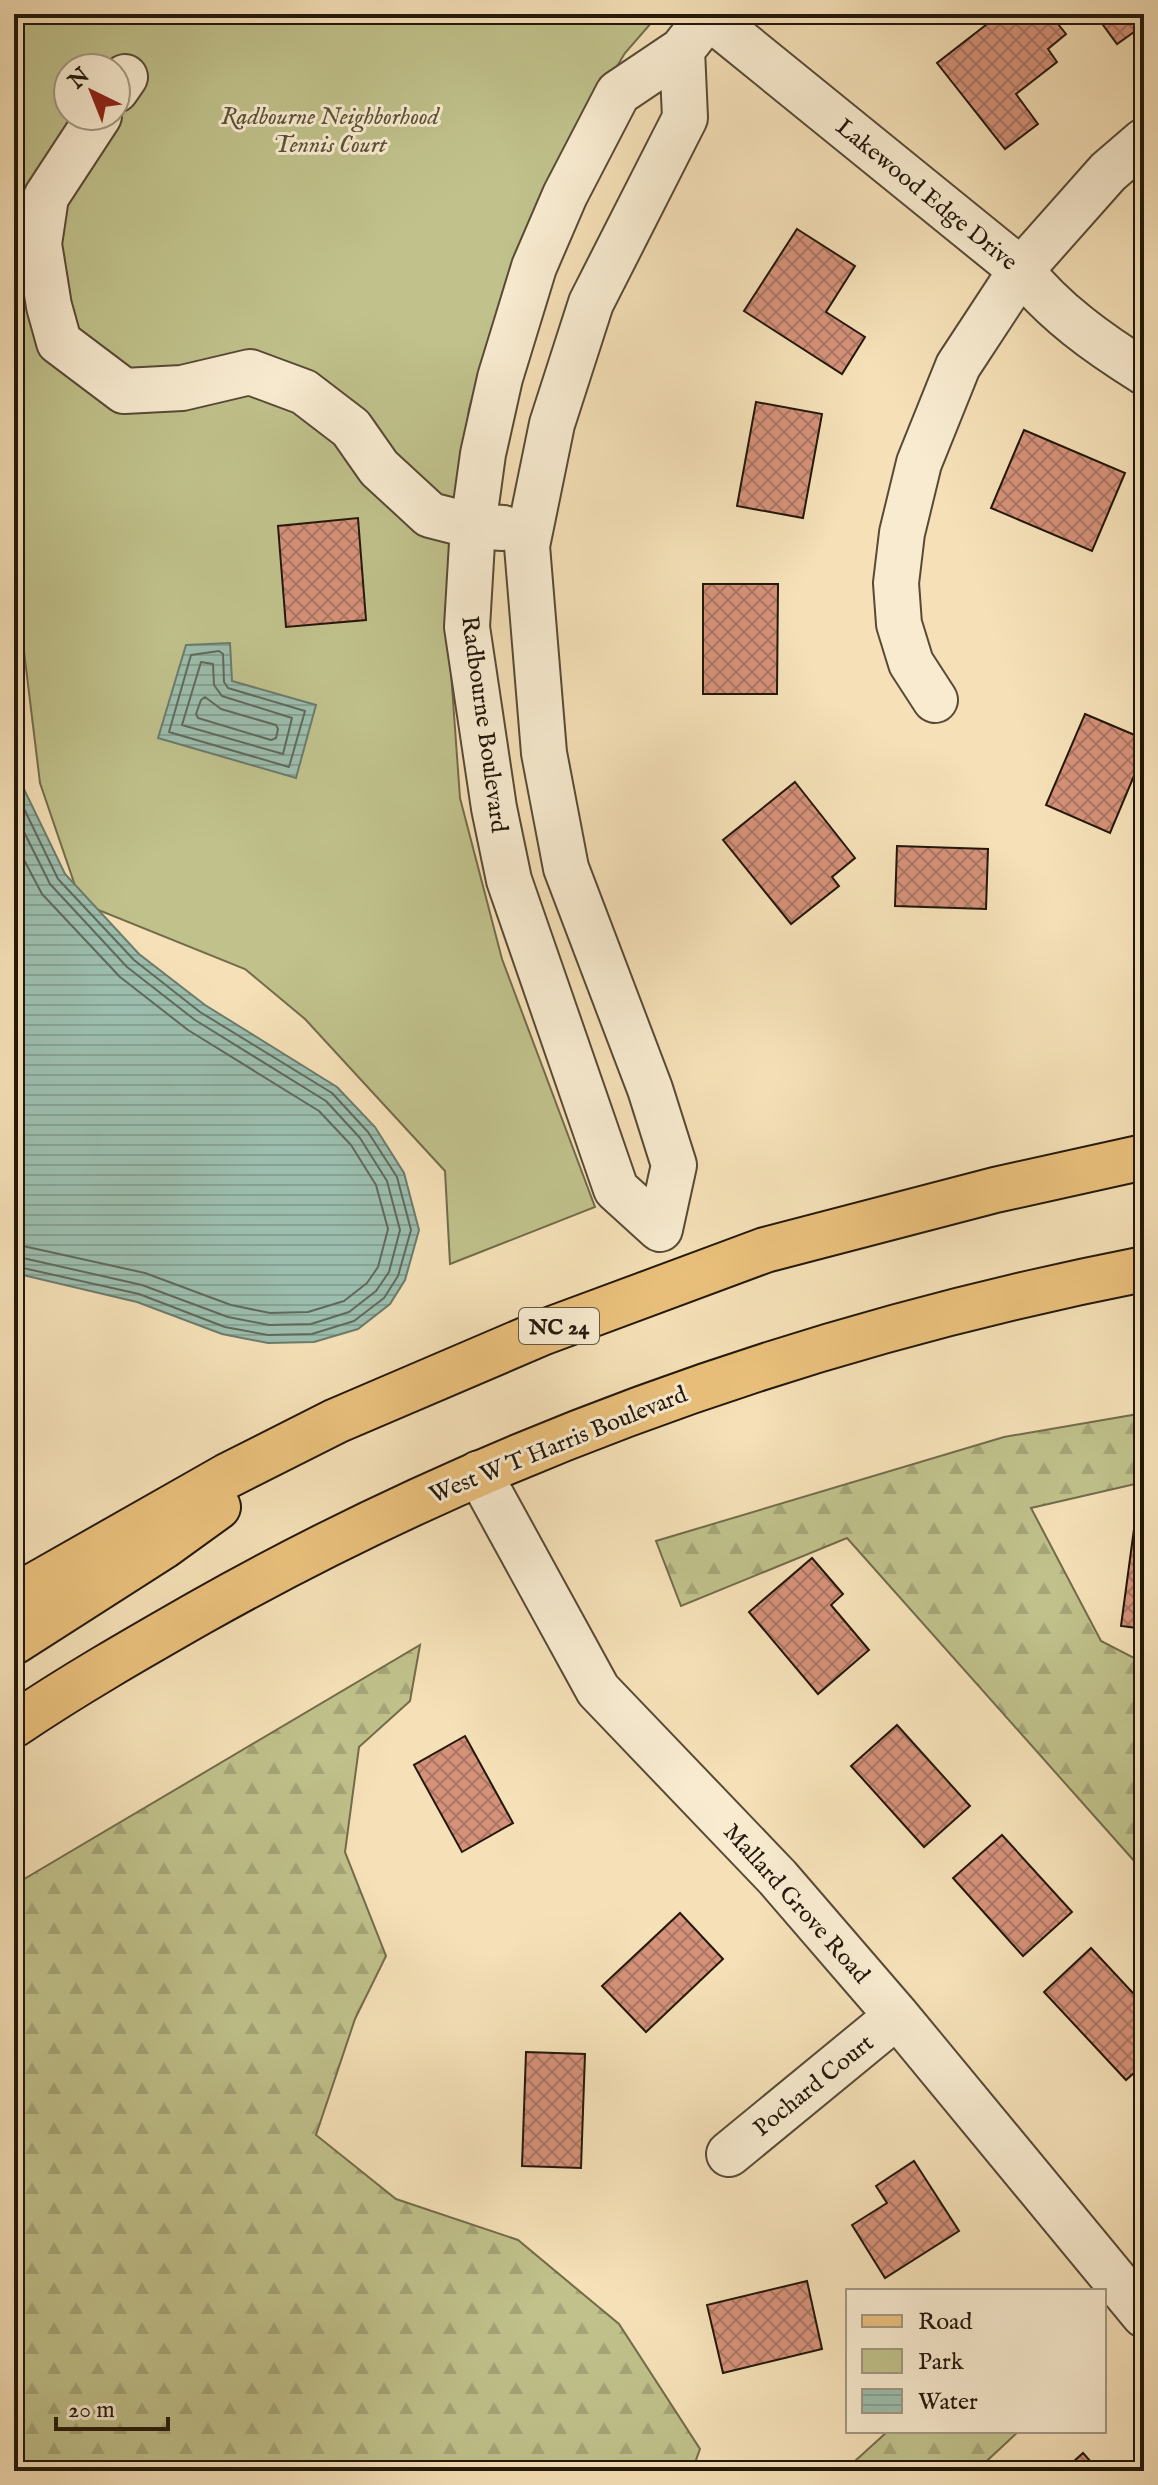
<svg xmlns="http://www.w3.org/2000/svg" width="1158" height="2485" viewBox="0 0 1158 2485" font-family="'IM FELL English',serif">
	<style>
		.forest { fill: url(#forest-firs); stroke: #726c4b; stroke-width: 2 }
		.park { fill: #c0c18b; stroke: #726c4b; stroke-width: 2; fill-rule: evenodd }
		.water { fill: url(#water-rules); stroke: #6c7b6c; stroke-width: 2 }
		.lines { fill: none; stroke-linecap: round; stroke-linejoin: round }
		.shore { stroke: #606a5c; stroke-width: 2 }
		.building { fill: url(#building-cross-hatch); stroke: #23180b; stroke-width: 2 }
		.minor-casing { stroke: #584a36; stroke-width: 48 }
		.major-casing { stroke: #23180b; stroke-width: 48 }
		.minor { stroke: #f8ebd0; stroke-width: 44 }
		.major { stroke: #eac07c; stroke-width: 44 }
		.labels { text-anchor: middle; stroke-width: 6; stroke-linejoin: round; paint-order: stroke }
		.shield { fill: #f8ebd0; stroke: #635746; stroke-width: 2 }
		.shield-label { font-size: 22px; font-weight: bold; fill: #23180b }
		.park-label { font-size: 24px; font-style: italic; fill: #5a5338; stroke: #f8ebd0 }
		.street-label { font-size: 24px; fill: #23180b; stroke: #f8ebd0 }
	</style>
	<defs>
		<pattern id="forest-firs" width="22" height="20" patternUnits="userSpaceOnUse" patternTransform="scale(2)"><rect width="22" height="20" fill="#c0c18b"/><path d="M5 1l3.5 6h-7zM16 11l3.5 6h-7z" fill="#a5a577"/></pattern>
		<pattern id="water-rules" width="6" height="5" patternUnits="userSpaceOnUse" patternTransform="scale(2)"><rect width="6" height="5" fill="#9cbdad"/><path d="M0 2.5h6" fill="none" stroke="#86a294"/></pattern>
		<pattern id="building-cross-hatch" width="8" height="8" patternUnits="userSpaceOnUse" patternTransform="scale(2)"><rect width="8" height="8" fill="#d5927a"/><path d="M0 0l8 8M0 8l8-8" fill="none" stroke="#ac7662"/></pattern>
	</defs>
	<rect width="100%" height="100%" fill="#f5e0b7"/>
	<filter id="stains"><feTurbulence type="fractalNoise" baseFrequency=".0025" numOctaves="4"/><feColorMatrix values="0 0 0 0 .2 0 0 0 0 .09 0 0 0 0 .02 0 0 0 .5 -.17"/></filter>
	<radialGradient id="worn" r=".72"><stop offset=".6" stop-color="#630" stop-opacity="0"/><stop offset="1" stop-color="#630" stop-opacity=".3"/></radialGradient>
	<path class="forest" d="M1144,1413V1482L1031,1508L1101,1641L1144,1663V1872L847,1538L681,1606L656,1541L1004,1437Z
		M420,1645L410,1701L359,1747L345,1852L386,1956L355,2019L316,2135L396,2199L518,2240L619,2324L700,2449L692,2471H14V1885Z
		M888,2431H1019L976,2471H844Z"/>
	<path class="park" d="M14,14H659L625,53L557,165L505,284L469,409L446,603L460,798L502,959L595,1207L450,1264L445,1171L305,1019L245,969L81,903L40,783L14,569ZM68,68H116V116H68Z"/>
	<path class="water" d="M230,643L232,681L316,705L296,778L158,738L186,645Z
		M14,760L20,781L65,874L139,954L205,1005L337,1087L375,1127L404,1173L419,1230L405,1280L390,1304L358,1329L314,1342L268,1343L222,1334L137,1302L14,1273Z"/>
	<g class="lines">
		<path class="shore" d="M219,651L223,654L224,682L228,688L305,711L289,767L169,732L191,655Z
			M201,662L213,664L214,685L222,696L292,718L283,754L182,725Z
			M205,697L221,709L276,725L278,729L276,738L271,740L198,718L196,714L201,700Z
			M14,788L58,879L134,960L200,1012L332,1093L368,1132L397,1177L411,1230L398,1276L384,1298L354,1321L312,1334L268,1335L225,1327L139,1294L14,1266
			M14,812L50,884L127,967L195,1020L326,1101L360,1138L387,1181L400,1230L389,1272L376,1291L349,1312L311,1324L269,1325L228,1317L142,1285L14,1256
			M14,841L42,894L120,977L188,1030L319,1111L351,1145L376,1185L388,1229L378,1267L367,1283L344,1301L308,1312L270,1313L231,1305L145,1273L14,1244"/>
	</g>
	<path class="building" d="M1000,14H1050L1066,34L1048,49L1057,62L1016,94L1038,124L1005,149L937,63Z
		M1095,14H1144V25L1117,44Z
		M797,229L855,266L826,312L865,337L842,374L744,311Z
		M756,402L822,414L803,518L737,506Z
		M1024,430L1125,473L1092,551L991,508Z
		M358,518L366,620L286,627L278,526Z
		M703,584H778L777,694H703Z
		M1085,714L1144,739V752L1110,833L1046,805Z
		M795,782L855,858L832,877L839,886L791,924L723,840Z
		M897,846L988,849L986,909L895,906Z
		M1138,1499L1144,1500V1629L1121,1626Z
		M812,1558L843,1594L831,1605L869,1650L818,1694L749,1612Z
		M897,1725L970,1806L924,1847L851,1766Z
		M465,1736L513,1823L462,1852L414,1765Z
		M1002,1835L1072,1912L1023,1956L953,1878Z
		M680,1913L723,1959L646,2032L602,1986Z
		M1091,1948L1144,2005V2064L1126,2080L1044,1992Z
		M526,2052L585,2054L581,2168L522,2166Z
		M914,2161L959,2231L885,2278L852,2225L887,2203L876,2186Z
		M807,2281L822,2349L723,2373L707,2305Z
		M1083,2453L1099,2471H1063Z
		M1130,2463L1138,2471H1121Z"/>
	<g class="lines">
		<g class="minor-casing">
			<path id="minor" d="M708,16L1021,270C1054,312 1099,344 1144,372
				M682,50L685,118L591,303L552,424L527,546L544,753L566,868L650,1089L674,1165L660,1229L616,1189L509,880L494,808L467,627L473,526L483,454L500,378L534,267L565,195L618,93L682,50L710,14
				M116,90L125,77
				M99,116L46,197L39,244L49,306L59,342L124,391L182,388L250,372L304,392L351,428L379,468L430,515L473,526L503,528
				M935,700L911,663L899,624L896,583L902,533L919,463L958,366L1021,270L1108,172L1144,141
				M479,1473L598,1690L778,1878L897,2016L1144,2315
				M729,2154L897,2016"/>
		</g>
		<g class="major-casing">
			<path id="major" d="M14,1597L227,1476L336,1421L544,1332L765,1250L995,1190L1144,1157
				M14,1642L164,1546L218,1507
				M14,1725C73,1685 136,1649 199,1613C493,1447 812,1334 1144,1269"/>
		</g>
		<use href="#minor" class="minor"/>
		<use href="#major" class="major"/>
	</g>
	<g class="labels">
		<rect class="shield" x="519" y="1308" width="80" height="36" rx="6"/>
		<g class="shield-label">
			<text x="559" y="1334">NC 24</text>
		</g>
		<g class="park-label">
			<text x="330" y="124">Radbourne Neighborhood<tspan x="330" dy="28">Tennis Court</tspan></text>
		</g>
		<g class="street-label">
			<text transform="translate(927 194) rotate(39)" y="8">Lakewood Edge Drive</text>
			<text transform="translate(485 724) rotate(82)" y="8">Radbourne Boulevard</text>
			<text transform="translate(558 1444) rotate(-22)" y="8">West W T Harris Boulevard</text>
			<text transform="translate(797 1903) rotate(48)" y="8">Mallard Grove Road</text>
			<text transform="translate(813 2085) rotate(-39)" y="8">Pochard Court</text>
		</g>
	</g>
	<rect width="1158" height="2485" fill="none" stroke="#f5e0b7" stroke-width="48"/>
	<rect x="16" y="16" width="1126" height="2453" fill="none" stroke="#23180b" stroke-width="4"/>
	<rect x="24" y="24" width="1110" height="2437" fill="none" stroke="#23180b" stroke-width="2"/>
	<rect x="846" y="2289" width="260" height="144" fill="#f8ebd0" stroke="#a39781" stroke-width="2"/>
	<rect x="862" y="2315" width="40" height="12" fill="#eac07c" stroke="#a39781" stroke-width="2"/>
	<text x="918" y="2329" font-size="24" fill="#23180b">Road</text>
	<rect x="862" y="2349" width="40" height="24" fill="#c0c18b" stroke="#a39781" stroke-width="2"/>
	<text x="918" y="2369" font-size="24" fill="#23180b">Park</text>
	<rect x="862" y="2389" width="40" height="24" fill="url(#water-rules)" stroke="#a39781" stroke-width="2"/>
	<text x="918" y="2409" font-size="24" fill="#23180b">Water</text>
	<g transform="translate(92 92) rotate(317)"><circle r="38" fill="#f8ebd0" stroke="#a39781" stroke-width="2"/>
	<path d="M0-6L14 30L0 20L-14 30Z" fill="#8f2418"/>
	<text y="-12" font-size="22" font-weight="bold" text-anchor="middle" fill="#23180b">N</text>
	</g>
	<path d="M56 2417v12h112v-12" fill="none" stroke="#23180b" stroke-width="4"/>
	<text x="68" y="2417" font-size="24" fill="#23180b" stroke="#f8ebd0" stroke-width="6" paint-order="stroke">20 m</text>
	<rect width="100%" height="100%" filter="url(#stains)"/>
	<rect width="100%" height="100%" fill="url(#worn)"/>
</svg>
